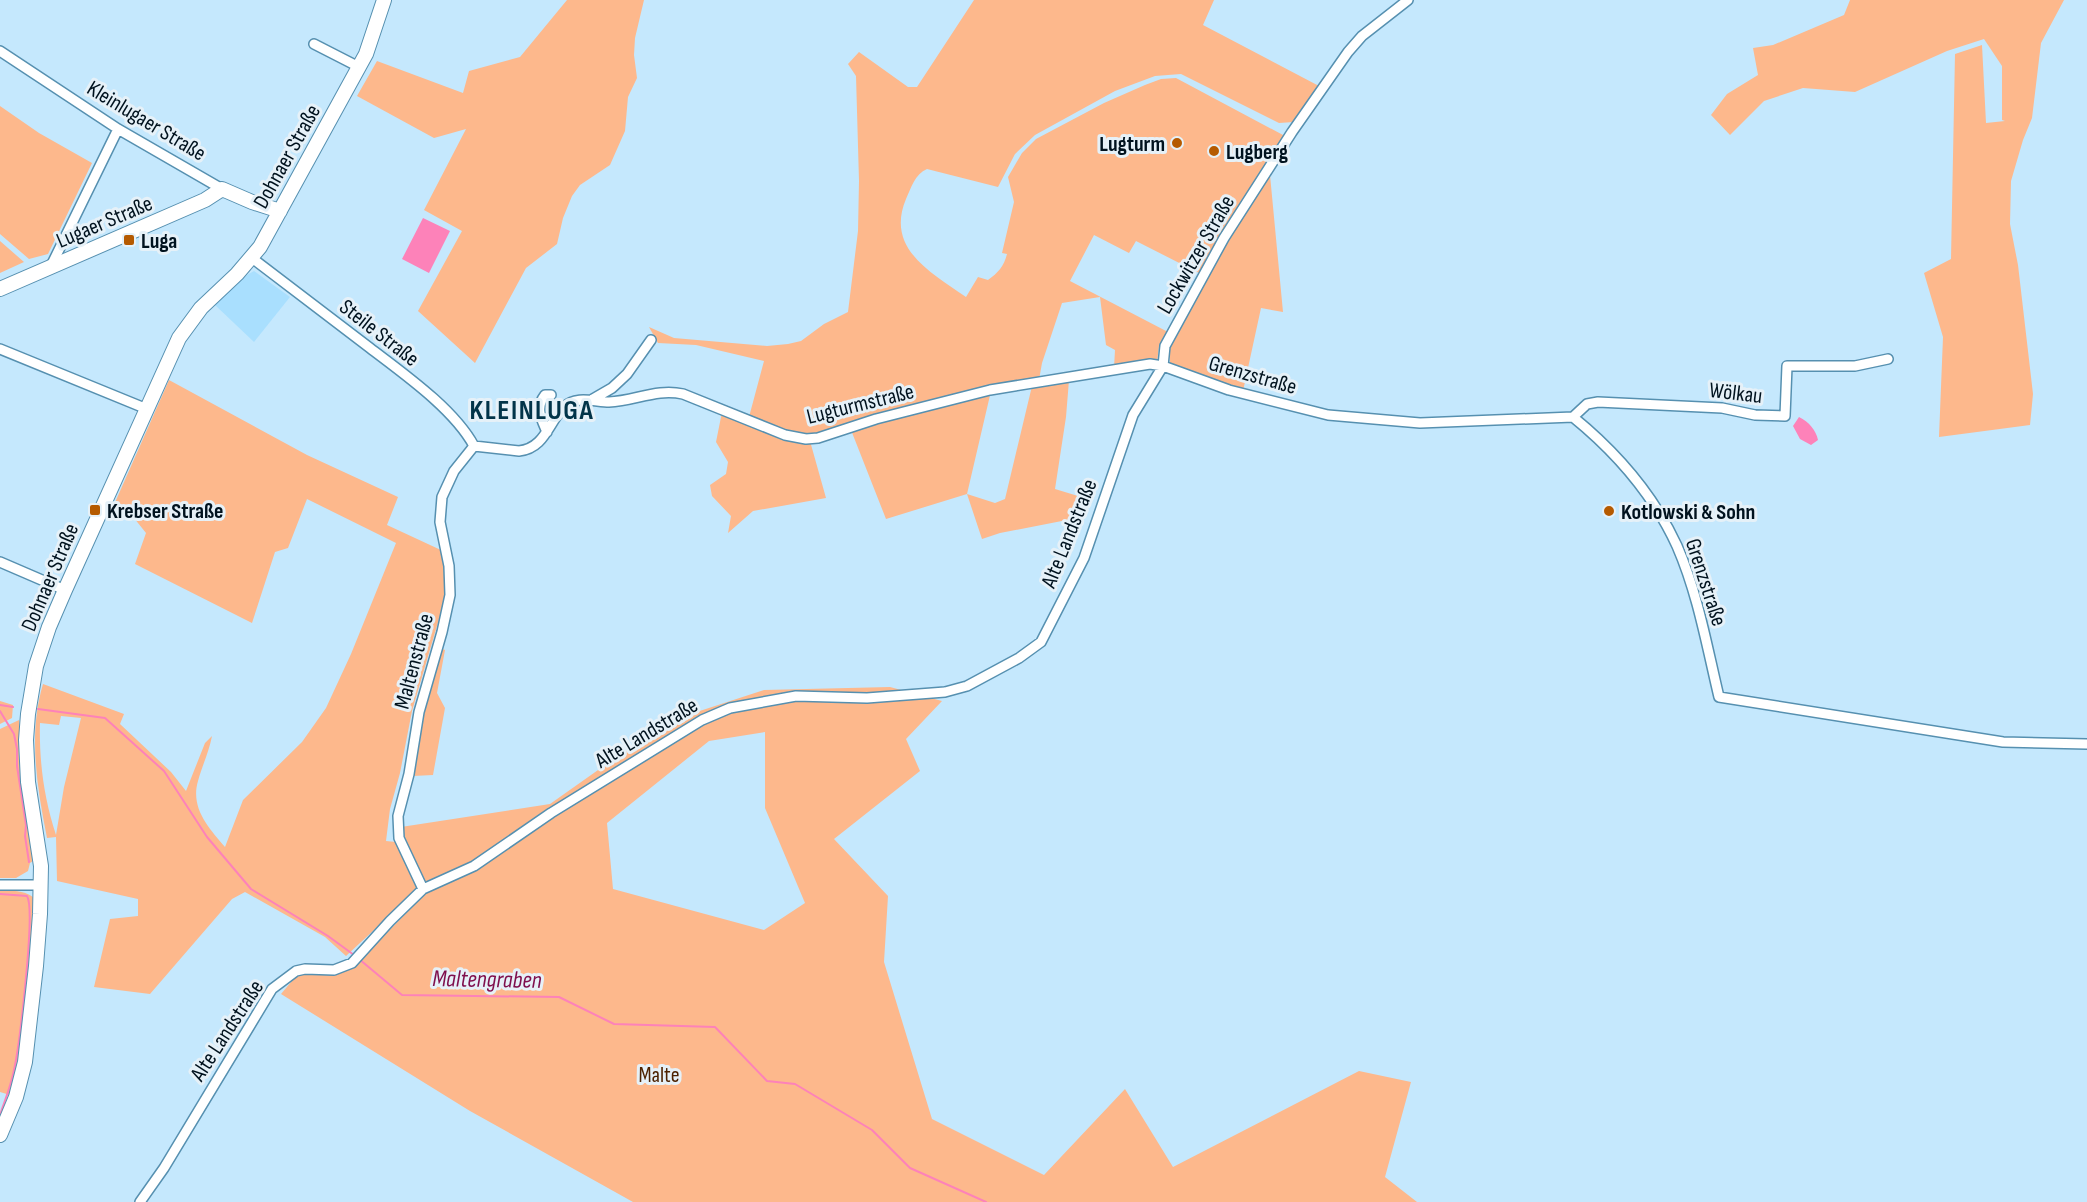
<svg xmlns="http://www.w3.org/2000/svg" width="2087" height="1202" viewBox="0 0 2087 1202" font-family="'Sofia Sans Condensed',sans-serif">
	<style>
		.built { fill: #a9dffe }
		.green { fill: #fdb88c; fill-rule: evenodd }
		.water { fill: #fd82b9 }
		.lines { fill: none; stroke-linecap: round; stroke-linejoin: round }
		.stream { stroke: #fd82b9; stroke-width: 2 }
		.street-casing { stroke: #5690b0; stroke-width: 12 }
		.secondary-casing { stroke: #5690b0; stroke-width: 16 }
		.street { stroke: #fff; stroke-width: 9 }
		.secondary { stroke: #fff; stroke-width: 14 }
		.poi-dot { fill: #b55a00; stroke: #e6f1f8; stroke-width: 2 }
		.labels { text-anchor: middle; stroke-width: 6; stroke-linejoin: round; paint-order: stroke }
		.street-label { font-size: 22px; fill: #00121e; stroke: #e6f1f8 }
		.poi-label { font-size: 22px; font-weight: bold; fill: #00121e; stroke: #e6f1f8; text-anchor: start }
		.park-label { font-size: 22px; fill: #4c2201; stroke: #e6f1f8 }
		.water-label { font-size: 24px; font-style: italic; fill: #7f0f4d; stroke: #e6f1f8 }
		.district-label { font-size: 28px; font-weight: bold; letter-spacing: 1.5px; fill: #023449; stroke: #e6f1f8 }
	</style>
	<rect width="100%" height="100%" fill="#c5e8fd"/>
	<path class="built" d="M254,271L290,297L254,342L215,305L247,275Z"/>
	<path class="green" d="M567,0H644L635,38L634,55L637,78L628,97L625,131L610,165L580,185L572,196L563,218L557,244L526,268L475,363L418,311L462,231L424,210L466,129L434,138L357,96L377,61L463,93L469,71L520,57Z
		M974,0H1214L1203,25L1319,86L1294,122L1279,123L1181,74L1155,76L1115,91L1035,135L1015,154L998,187L927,169C915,174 911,188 906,199C885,249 932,273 966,297L978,277L988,280C998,273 1004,266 1007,254L1002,253L1014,202L1008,177L1022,153L1036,139L1104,103L1145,85L1161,79L1176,78L1283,135L1284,142L1221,236L1199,273L1136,241L1129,253L1094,235L1070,281L1168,332L1159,346L1157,362L1114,368L1115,350L1106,345L1100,297L1062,303L1042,363L1039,380L822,435L792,434L749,417L764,361L696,345L658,343L649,327L674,338L767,346L788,344L801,341L824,324L848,312L858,231L859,181L856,76L848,64L859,52L908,87H917Z
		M1850,0H2064L2041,43L2032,118L2023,140L2011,181L2010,224L2018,265L2033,394L2030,425L1939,437L1943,337L1924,273L1951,259L1955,54L1982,45L1986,123L2005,121L2002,120V66L1984,39L1947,51L1855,92L1803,88L1764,101L1730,135L1711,115L1727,94L1758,75L1753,48L1773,45L1844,15Z
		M0,106L39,133L92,163L48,254L29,259L0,234Z
		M1270,175L1283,312L1261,308L1243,391L1170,363L1169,348L1227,240Z
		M0,241L24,262L0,273Z
		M169,380L307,455L398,497L387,525L443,551L446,595L412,711L400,773L390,809L386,841L396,842L418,885L417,890L346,956L325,937L245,892L232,899L150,994L94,987L110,919L138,916V899L57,881L56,837L47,838C37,787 28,735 43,684L124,714L120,724L171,772L186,791L205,743L212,736C209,752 202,766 198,781C190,808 209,828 225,847L243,800L302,742L326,708L351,654L396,543L307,499L288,548L275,552L252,623L135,564L146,533L134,518L113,507ZM61,716L81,718L64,787L56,835C44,798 39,762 40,723L59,725Z
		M1069,380L1066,417L1055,489L1078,496L1072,519L1000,533L982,539L967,494L886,519L851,430L991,391L967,494L995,503L1005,499L1032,386Z
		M722,412L810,441L826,498L753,511L728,533L731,516L712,496L710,485L726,474L728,462L716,442Z
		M440,648L445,650L437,693L445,708L433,775L413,776L423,712Z
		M890,687L942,701L906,739L920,771L834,839L888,896L884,962L932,1119L1044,1175L1125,1089L1173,1167L1359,1071L1411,1082L1385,1177L1417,1202H633L470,1111L281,994L297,975L328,974L354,966L427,892L477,859L423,884L401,827L550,804L666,722L764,690ZM765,732V808L805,903L764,930L613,889L607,823L709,741Z
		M0,701L13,705L12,718L0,724Z
		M19,720L33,861L30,863L28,871L16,878H0V729Z
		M0,890C12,891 23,890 33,897L34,905L31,958L20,1055L10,1095L0,1092Z"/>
	<path class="water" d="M423,218L450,231L429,273L402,259Z
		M1799,417C1809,422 1816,430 1818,440L1811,445L1800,439L1793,426Z"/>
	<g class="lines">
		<path class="stream" d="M0,705L13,707
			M38,709L105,718L164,771L207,837L251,889L328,936L354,955
			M0,711L14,734L17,749V766L26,825L25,836L29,862
			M0,894L27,896C36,910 19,1048 14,1070C11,1086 5,1100 0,1115
			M359,959L402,995L559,997L614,1024L715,1027L767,1081L795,1084L872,1130L910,1168L986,1202"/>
		<g class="street-casing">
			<path id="street" d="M314,44L359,67
				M0,51L118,129L222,189
				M252,258C291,288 331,318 370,348C404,374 454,409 474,446
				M51,266L118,129
				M0,349L147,409
				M593,399L612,388L627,374L651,340
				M1573,417L1587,404L1598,402L1722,408L1755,415L1785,416L1787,366H1855L1888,359
				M547,432C541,418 535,408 545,395H551
				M474,446L519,451C545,448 548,423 564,407C576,395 595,402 609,402C635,401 657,388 683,394L785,435L806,439L818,438L876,419L990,390L1150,364L1163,366L1229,390L1328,415L1420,423L1573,417C1616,452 1654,496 1677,546C1698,594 1707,647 1719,697L2003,742L2087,744
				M0,562L65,590
				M0,885H42
				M423,889L399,838L398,816L409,774L419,712L442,632L450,595L449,566L440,522L442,497L454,471L474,446
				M140,1202L164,1168L272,989L296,971L305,969L334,970L352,963L390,921L423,889L474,866L551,813L702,720L730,708L796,696L867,698L945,692L967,686L1019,658L1041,642L1084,558L1133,415L1163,366L1165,346L1224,238L1292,132L1348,52L1362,36L1408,0"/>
		</g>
		<g class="secondary-casing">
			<path id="secondary" d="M0,289L205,200L222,189L252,202L280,211
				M0,1135L16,1097L25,1062L36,966L40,914L41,866L28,782L26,740L28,714L36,666L49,627L65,590L179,338L201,308L237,274L260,247L366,54L384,0"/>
		</g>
		<use href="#street" class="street"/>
		<use href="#secondary" class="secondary"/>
	</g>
	<g class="poi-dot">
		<circle cx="1177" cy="143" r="6"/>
		<circle cx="1214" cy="151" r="6"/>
		<rect x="123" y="234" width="12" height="12" rx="3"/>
		<rect x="89" y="504" width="12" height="12" rx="3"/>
		<circle cx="1609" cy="511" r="6"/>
	</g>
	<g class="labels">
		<g class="street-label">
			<text transform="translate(147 120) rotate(31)" y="8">Kleinlugaer Straße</text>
			<text transform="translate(286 156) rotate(-61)" y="8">Dohnaer Straße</text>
			<text transform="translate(104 221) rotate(-23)" y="8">Lugaer Straße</text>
			<text transform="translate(1195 254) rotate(-60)" y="8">Lockwitzer Straße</text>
			<text transform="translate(380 332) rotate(38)" y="8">Steile Straße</text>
			<text transform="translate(1253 374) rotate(16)" y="8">Grenzstraße</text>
			<text transform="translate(1736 392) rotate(7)" y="8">Wölkau</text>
			<text transform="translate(860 403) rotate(-14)" y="8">Lugturmstraße</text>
			<text transform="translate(1068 533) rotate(-68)" y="8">Alte Landstraße</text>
			<text transform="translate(49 577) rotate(-67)" y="8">Dohnaer Straße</text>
			<text transform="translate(1707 582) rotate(72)" y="8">Grenzstraße</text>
			<text transform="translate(413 661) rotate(-75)" y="8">Maltenstraße</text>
			<text transform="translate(646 732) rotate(-31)" y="8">Alte Landstraße</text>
			<text transform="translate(226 1030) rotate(-57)" y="8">Alte Landstraße</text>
		</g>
		<g class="poi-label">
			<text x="1165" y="151" text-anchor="end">Lugturm</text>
			<text x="1226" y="159">Lugberg</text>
			<text x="141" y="248">Luga</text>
			<text x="107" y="518">Krebser Straße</text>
			<text x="1621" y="519">Kotlowski &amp; Sohn</text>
		</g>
		<g class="park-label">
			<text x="659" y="1082">Malte</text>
		</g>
		<g class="water-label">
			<text transform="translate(487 979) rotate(1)" y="8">Maltengraben</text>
		</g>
		<g class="district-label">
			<text x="532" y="419">KLEINLUGA</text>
		</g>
	</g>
</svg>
